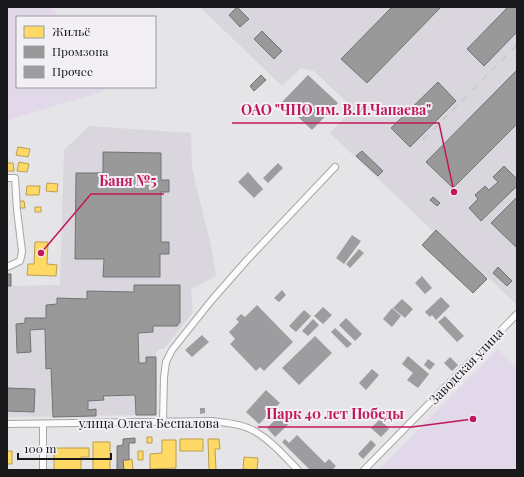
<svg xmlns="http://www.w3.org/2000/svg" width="524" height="477" viewBox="0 0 524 477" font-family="'Playfair Display',serif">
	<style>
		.built { fill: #dad6de }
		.green { fill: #e1d8ea }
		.homes { fill: #ffd966; stroke: #ba9f4f }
		.industry { fill: #999; stroke: #737273 }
		.building { fill: #9d9c9e }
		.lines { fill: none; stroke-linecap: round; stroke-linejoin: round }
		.street-casing { stroke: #a7a6a8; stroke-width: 8 }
		.street { stroke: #fbfbfb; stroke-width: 6 }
		.rail { stroke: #cccbcd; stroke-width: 2; stroke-dasharray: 7 7; stroke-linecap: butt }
		.labels { text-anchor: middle; stroke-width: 4; stroke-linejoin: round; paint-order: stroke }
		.street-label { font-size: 13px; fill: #19181a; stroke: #f3f0f5 }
		.leader { fill: none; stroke: #c2185b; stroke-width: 1.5 }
		.callout-dot { fill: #c2185b; stroke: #f3f0f5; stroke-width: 1.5 }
		.callout-label { font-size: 14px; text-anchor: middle; font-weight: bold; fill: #c2185b; stroke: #f3f0f5; stroke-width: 4; stroke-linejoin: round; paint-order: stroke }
	</style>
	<rect width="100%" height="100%" fill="#e5e4e7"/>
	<path class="built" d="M200,7H517V305L488,277L473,293L422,245L434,232L330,133L353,108L314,71L301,68L282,86Z
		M89,126L191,133L192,168L211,246L216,276L191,289L193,312L164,349H159L156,353V415L7,417V286L60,285L64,150Z"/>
	<path class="green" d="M7,7H50L60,17H17V87H106L104,91L7,120Z
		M498,349L517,368V470H378Z"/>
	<path class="homes" d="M18,147L30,149L28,157L16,155Z
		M19,162L29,164L27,172L17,171Z
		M7,163H13L14,171H7Z
		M47,183L58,184L57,192L46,191Z
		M27,186H40L39,195H26Z
		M18,201H24L25,208H19Z
		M35,207H41V212H35Z
		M35,242H48L47,264L57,265L56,276L27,275L28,264H34Z
		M147,437H152V443H147Z
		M180,439H203V451H180Z
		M208,439H219L220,449H215L216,470H208H209Z
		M162,440H176V468L150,469V454L162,453Z
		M93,442H110V470H93Z
		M54,448H89V457H81V470H54Z
		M7,451H12V464H7Z
		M138,451H143V460H138Z
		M244,457L258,458L257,470L243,469Z
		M132,459L133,470H124L123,460Z"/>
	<path class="industry" d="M237,7L249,19L240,27L229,15Z
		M392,7H441L367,83L341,59Z
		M508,7H517V32L484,66L467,49Z
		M262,31L282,51L274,59L254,39Z
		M517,70V124L453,188L426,162Z
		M261,75L266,80L254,91L250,86Z
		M438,82L456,101L410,147L391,128Z
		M362,151L383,171L378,176L356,156Z
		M103,152L161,153V180H169V192H161V242H169V254H160V277H103L104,259H75L76,173H103Z
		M504,166L517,179V186L481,221L469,208L478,199L475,195L485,186L489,190L498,182L493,177Z
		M433,197L440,203L437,206L430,200Z
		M517,197V248L491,223Z
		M436,230L487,279L473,293L422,245Z
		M498,267L512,281L507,286L493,273Z
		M7,274H11V286H7Z
		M134,285H180V322L177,326H153V332L138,333L139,363H146V357H156V415H136L135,395L103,396L104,400L88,401V410L96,409V416L53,417L51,368L46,369L45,329L30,330L31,352L17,353L16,324L25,323V318H46V305L57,304V298L87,299V291L134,292Z
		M7,388L35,389L34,412L7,411Z
		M135,438V443H129V460H123L124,470H117V446L123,445V439Z"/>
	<path class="building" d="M308,75L338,103L312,130L282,102Z
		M278,163L283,168L268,183L263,178Z
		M248,172L263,189L254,198L238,182Z
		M352,235L361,241L344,264L336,258Z
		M359,249L364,253L350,268L346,264Z
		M422,276L432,288L425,294L415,283Z
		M282,290L286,295L279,302L274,298Z
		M441,297L450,306L436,320L432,315L430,317L425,312Z
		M402,299L413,309L405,318L393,308Z
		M257,305L293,342L264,371L260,367L256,371L230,344L235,339L229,332L239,322L236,319L241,314L245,317Z
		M323,307L332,315L323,324L314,316Z
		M392,308L401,316L392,327L383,319Z
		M304,310L311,316L296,332L289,326Z
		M445,316L464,336L457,342L438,322Z
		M346,318L362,334L355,341L339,325Z
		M313,319L319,325L308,336L302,331Z
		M335,328L352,344L347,348L331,332Z
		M202,335L209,342L192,357L185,350Z
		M315,336L332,353L299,385L282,368Z
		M408,356L429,374L418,388L407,380L413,373L402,364Z
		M450,357L458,365L452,371L444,363Z
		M428,359L435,364L430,370L424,365Z
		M372,369L379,375L366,390L359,383Z
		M266,390L280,403L259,424L246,412Z
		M200,408H205V413L200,414Z
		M283,412L292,421L275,437L267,428Z
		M380,419L389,429L381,437L371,428Z
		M297,435L325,463L329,459L336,466L332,470H310L282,442L285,439L289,443Z
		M371,440L376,445L363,459L358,454Z"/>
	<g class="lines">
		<g class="street-casing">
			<path id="street" d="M7,178H15L17,210L22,251L21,257L20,261L7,267
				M163,421L164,377L166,362L172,350L211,301L247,260L335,167
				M7,424L211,421C226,423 243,424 256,432C273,442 285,457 298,470
				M43,470V424
				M364,470L517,314"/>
		</g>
		<use href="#street" class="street"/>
		<path class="rail" d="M423,140L517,45"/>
	</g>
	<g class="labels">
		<g class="street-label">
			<text transform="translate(466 366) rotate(-46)" y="5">Заводская улица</text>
			<text x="149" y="428">улица Олега Беспалова</text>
		</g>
	</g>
	<path class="leader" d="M454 192L439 123H232M41 253L91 194H164M473 419L412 427H258"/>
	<g class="callout-dot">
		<circle cx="454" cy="192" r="4"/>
		<circle cx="41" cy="253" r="4"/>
		<circle cx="473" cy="419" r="4"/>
	</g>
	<g class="callout-label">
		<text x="336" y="115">ОАО "ЧПО им. В.И.Чапаева"</text>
		<text x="128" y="186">Баня №5</text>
		<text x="335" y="419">Парк 40 лет Победы</text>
	</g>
	<rect width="524" height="477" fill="none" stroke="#19181a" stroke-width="16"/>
	<rect x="16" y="16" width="140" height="72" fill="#f3f0f5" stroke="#9c9a9d"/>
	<rect x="24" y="26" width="20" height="12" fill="#ffd966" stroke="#9c9a9d"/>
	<text x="52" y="36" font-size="12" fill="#19181a">Жильё</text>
	<rect x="24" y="46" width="20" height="12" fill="#999999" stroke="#9c9a9d"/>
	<text x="52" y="56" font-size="12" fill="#19181a">Промзона</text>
	<rect x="24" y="66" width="20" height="12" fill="#9d9c9e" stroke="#9c9a9d"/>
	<text x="52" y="76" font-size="12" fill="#19181a">Прочее</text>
	<path d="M18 453v6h93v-6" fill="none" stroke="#19181a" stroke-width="2"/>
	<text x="24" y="453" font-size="12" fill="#19181a" stroke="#f3f0f5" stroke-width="3" paint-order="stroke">100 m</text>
</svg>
